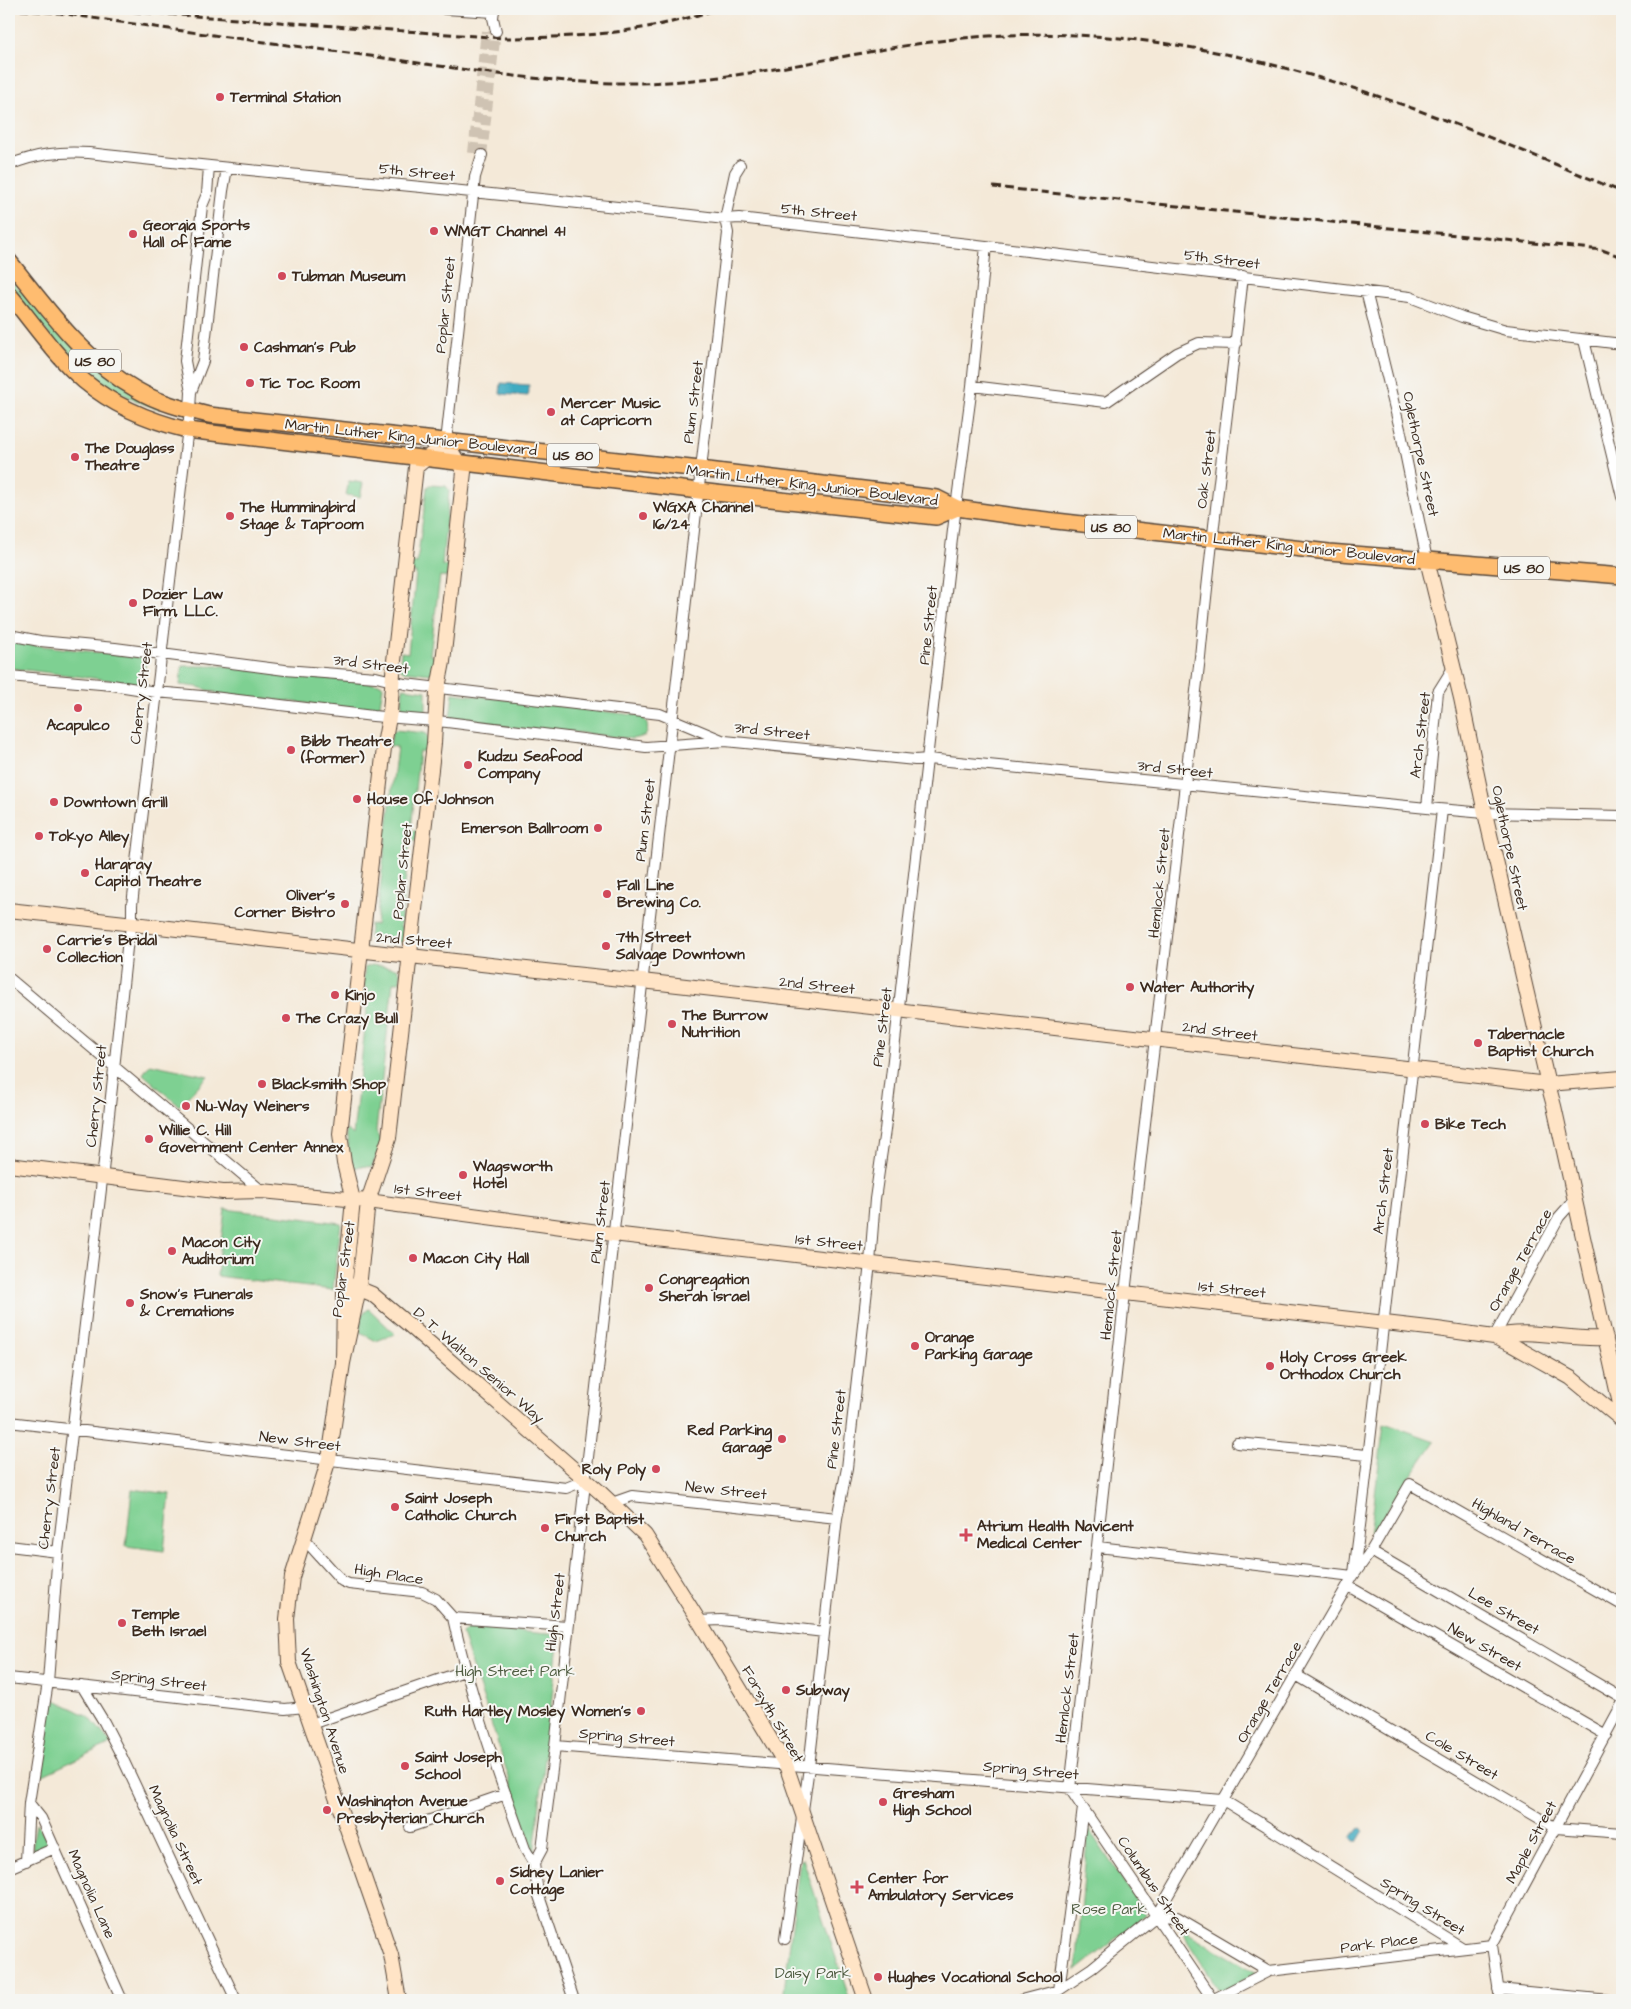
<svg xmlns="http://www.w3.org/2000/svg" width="1631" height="2009" viewBox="0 0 1631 2009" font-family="'Architects Daughter',sans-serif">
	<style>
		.green { fill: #7ed092; stroke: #5c7d58 }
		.water { fill: #41abc1; stroke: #3e6a70 }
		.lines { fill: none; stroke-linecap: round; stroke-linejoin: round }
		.street-tunnel { stroke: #cfc3b3; stroke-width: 10; stroke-dasharray: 10 5; stroke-linecap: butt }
		.street-casing { stroke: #57473a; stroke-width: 12 }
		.secondary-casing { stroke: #57473a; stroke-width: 16 }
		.primary-casing { stroke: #57473a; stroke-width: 18 }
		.street { stroke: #fff; stroke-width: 10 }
		.secondary { stroke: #ffe4c6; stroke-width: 14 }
		.primary { stroke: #febc70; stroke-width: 15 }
		.rail { stroke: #3b2a1e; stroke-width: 3; stroke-dasharray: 8 4; stroke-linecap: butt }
		.poi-dot { fill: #d1495b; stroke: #f6f6f2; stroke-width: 2 }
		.labels { text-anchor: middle; stroke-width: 4; stroke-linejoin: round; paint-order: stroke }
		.shield { fill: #f6f6f2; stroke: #73675e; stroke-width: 1 }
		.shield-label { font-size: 14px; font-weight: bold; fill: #3b2a1e }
		.poi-label { font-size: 15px; font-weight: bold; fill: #3b2a1e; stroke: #f6f6f2; text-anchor: start }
		.street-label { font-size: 15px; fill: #3b2a1e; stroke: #f6f6f2 }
		.park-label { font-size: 15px; fill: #4f5c41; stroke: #f6f6f2 }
	</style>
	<rect width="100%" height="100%" fill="#f6f6f2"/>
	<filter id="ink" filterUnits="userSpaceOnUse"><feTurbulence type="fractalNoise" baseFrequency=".02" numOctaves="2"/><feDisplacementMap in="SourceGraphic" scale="10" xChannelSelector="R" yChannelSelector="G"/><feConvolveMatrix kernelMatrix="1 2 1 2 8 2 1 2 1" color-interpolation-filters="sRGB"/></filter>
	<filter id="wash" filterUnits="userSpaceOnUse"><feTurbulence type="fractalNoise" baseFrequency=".0096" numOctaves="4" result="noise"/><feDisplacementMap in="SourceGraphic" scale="20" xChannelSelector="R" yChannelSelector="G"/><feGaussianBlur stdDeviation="1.12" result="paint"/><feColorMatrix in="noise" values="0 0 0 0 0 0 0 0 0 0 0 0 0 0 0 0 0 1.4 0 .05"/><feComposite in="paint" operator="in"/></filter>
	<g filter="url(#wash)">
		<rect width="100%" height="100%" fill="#f4e9d8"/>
		<path class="green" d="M9,278L17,287L162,409C139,406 91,378 72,362L9,287Z
			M349,481L363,483L360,497L346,495Z
			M429,485L446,486L449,490L442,565L448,566L447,577L440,576L430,655L437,657L435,670L431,674L404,671L400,668L401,652L408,653L416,573L409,572L411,562L417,563L427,487Z
			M9,642L145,658V683L142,684L9,668Z
			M182,666H224L381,684L383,687L379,710L378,711L359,709L220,694L198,687L180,685Z
			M403,688L426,691V713L424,715L401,714Z
			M453,693L642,716C647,722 650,729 645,736L632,739L556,730L541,732L450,718Z
			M396,730L425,733L429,739L427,752L419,751L411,830L417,831L416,841L410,840L400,927L406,929L405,941L402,942L369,938L370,924L376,925L386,838L379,836L381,827L387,828L397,747L390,746L392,732Z
			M371,965L397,968L401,974L400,982H393L376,1131L382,1141L372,1167L360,1166L356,1168L351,1165L346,1131L348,1130L353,1135L369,992L363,984L365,967Z
			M150,1064L208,1076L179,1106L143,1074Z
			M225,1209L341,1223L333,1290L217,1276Z
			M369,1309L395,1334L376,1341L360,1332L362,1314Z
			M1384,1423L1435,1441L1370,1535Z
			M132,1489L170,1494L164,1551L126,1546Z
			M469,1627L559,1635L534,1854L462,1634Z
			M50,1697L89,1717L111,1743L41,1776Z
			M36,1823L52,1848L31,1857Z
			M1088,1828L1146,1915L1076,1971Z
			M803,1859L850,2000H783L800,1860Z
			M1183,1930L1257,1973L1221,1993L1188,1942Z"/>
		<path class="water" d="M501,383L529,385L528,396L500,394Z
			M1360,1827L1363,1832L1357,1842H1354L1351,1838L1358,1828Z"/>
	</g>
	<g filter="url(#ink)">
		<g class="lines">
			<path class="street-tunnel" d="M473,153L486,31
				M482,155L496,31"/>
			<g class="street-casing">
				<path id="street" d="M445,9L494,12
					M494,9L493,18L496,31
					M9,165C36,154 60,151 89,153C300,177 513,194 725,219L739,218L986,246L1410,297L1462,317L1506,330L1622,344
					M1366,291L1401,433L1427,560
					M1584,340L1622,497
					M972,386L1106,402L1177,353L1199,343L1236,344
					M191,392L203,361L223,191L227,168
					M446,442L475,177L482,155
					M9,635L40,641L115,648L285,670L376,677L405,684L660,714L722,740
					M9,676L112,685L156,692L213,697L373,716L447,722L646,747L725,741L915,760L928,759L1427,808L1485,813L1622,816
					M1427,808L1438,692L1453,668
					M9,978L262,1191
					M1494,1337L1559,1217L1575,1199
					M9,1422L566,1488L586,1480
					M1237,1443L1367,1455
					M612,1503L632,1496L837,1518
					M304,1539L342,1581L349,1584L422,1592L436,1599L453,1618L568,1626
					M9,1546L58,1552
					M1098,1547L1353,1576
					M1371,1551L1622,1698
					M1354,1573L1363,1502L1442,810
					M1348,1586L1606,1735
					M453,1618C470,1695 498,1774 525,1849L534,1864L538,1893L574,2000
					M699,1621L721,1620L824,1632
					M1296,1675L1556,1828L1622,1833
					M9,1678L285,1709L305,1707
					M82,1686L104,1722L121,1755L236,2000
					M311,1724L467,1670
					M555,1746L1223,1800L1463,1948
					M29,1803L41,1818L122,2000
					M410,1827L506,1794
					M26,1861L29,1803L48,1682L58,1552L101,1189L127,948L132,923V905L190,410L191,392L185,361L202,206L207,194L209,166
					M534,1864L542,1849L555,1746L728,233L725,219L735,173L740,165
					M9,1868L55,1848
					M1156,1916L1177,1917L1269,1971
					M785,1939L809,1767L837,1518L847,1468L870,1263L875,1199L885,1130L953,530L972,386L986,246
					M1498,1989L1609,2000
					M1059,1990L1083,1808
					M1021,2000L1059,1990L1092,1968L1156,1916L1353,1576L1371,1551L1410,1484L1622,1605
					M1212,2000L1269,1971L1492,1945
					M1213,2000L1070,1789L1125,1293L1200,657C1212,530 1229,403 1243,276
					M1500,2000L1492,1945L1622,1704"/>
			</g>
			<g class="secondary-casing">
				<path id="secondary" d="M1427,560L1461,698L1485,813L1548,1084L1554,1106L1622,1413
					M9,910C220,933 430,960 642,981L1548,1084L1622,1078
					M9,1165L223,1192L262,1191L368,1201L613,1234L1437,1329L1494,1337L1512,1345L1571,1378L1622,1420
					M350,1285L372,1294L409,1325L601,1493L645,1535L699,1621L786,1765L866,2000
					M1494,1337C1530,1327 1569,1341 1606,1338
					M343,1363L344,1292L353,1200L344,1163L340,1134L385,739L390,712L394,661L416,467L446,442L464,472L443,662L437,693L434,743L389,1138L368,1201L359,1288L343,1363L329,1459L292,1577L287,1619L289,1662L391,1955L399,2000"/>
			</g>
			<g class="primary-casing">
				<path id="primary" d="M9,261C47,308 83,360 137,390C159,403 184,409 209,415L700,469L937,498L957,508L1021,517L1329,552L1622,576
					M9,294C33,323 55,356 84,381C114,406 150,421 187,430L716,493L936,517L957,508"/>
			</g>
			<use href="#street" class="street"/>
			<use href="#secondary" class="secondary"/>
			<use href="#primary" class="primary"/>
			<path class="rail" d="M9,9L60,13C163,29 266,42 370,56C457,68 545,84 633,83C759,83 881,40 1006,35C1230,26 1421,108 1622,192
				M97,9L503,38C576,38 647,33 717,9
				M993,187L1602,250L1622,257"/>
		</g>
	</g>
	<g class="poi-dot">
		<circle cx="220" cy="97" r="5"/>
		<circle cx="434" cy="231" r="5"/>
		<circle cx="133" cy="234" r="5"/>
		<circle cx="282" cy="276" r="5"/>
		<circle cx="244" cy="347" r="5"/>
		<circle cx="250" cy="383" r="5"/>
		<circle cx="551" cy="412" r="5"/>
		<circle cx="75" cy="457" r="5"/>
		<circle cx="230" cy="516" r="5"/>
		<circle cx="643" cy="516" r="5"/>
		<circle cx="133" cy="603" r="5"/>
		<circle cx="78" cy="708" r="5"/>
		<circle cx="291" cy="750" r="5"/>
		<circle cx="468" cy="765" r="5"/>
		<circle cx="357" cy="799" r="5"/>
		<circle cx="54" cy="802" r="5"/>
		<circle cx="598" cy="828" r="5"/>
		<circle cx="39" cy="836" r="5"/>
		<circle cx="85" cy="873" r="5"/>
		<circle cx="607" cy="894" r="5"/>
		<circle cx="345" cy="904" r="5"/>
		<circle cx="606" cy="946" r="5"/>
		<circle cx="47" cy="949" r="5"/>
		<circle cx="1130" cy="987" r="5"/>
		<circle cx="335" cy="995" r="5"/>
		<circle cx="286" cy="1018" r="5"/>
		<circle cx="672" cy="1024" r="5"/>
		<circle cx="1478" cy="1043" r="5"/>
		<circle cx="262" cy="1084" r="5"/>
		<circle cx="186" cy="1106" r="5"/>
		<circle cx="1425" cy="1124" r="5"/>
		<circle cx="149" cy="1139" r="5"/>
		<circle cx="463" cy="1175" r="5"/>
		<circle cx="172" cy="1251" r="5"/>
		<circle cx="413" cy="1258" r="5"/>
		<circle cx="649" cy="1288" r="5"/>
		<circle cx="130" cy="1303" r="5"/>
		<circle cx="915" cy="1346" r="5"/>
		<circle cx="1270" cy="1366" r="5"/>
		<circle cx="782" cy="1439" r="5"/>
		<circle cx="656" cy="1469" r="5"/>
		<circle cx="395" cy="1507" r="5"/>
		<circle cx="545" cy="1528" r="5"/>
		<path d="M963.5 1527.5h5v5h5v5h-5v5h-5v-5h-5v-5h5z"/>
		<circle cx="122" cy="1623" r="5"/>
		<circle cx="786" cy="1690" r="5"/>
		<circle cx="641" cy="1711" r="5"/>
		<circle cx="405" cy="1766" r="5"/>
		<circle cx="883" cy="1802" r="5"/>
		<circle cx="327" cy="1810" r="5"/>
		<circle cx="500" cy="1881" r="5"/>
		<path d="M854.5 1879.5h5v5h5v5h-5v5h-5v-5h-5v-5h5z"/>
		<circle cx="878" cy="1977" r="5"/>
	</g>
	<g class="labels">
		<g class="shield">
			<rect x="69" y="349.5" width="52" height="23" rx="4"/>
			<rect x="547" y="443.5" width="52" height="23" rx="4"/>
			<rect x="1085" y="515.5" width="52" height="23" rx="4"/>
			<rect x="1498" y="556.5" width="52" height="23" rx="4"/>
		</g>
		<g class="shield-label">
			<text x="95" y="366">US 80</text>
			<text x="573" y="460">US 80</text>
			<text x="1111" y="532">US 80</text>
			<text x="1524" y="573">US 80</text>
		</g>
		<g class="poi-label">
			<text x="230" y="102">Terminal Station</text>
			<text x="143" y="230">Georgia Sports<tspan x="143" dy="17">Hall of Fame</tspan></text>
			<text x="444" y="236">WMGT Channel 41</text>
			<text x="292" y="281">Tubman Museum</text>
			<text x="254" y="352">Cashman's Pub</text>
			<text x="260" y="388">Tic Toc Room</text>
			<text x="561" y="408">Mercer Music<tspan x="561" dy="17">at Capricorn</tspan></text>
			<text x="85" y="453">The Douglass<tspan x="85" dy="17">Theatre</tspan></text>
			<text x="240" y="512">The Hummingbird<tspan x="240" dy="17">Stage &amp; Taproom</tspan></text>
			<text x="653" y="512">WGXA Channel<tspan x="653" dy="17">16/24</tspan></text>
			<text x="143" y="599">Dozier Law<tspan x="143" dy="17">Firm, LLC.</tspan></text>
			<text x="78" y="730" text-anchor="middle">Acapulco</text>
			<text x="301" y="746">Bibb Theatre<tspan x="301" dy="17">(former)</tspan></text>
			<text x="478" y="761">Kudzu Seafood<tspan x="478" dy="17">Company</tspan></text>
			<text x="367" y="804">House Of Johnson</text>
			<text x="64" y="807">Downtown Grill</text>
			<text x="588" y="833" text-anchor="end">Emerson Ballroom</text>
			<text x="49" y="841">Tokyo Alley</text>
			<text x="95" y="869">Hargray<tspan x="95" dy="17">Capitol Theatre</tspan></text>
			<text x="617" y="890">Fall Line<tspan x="617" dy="17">Brewing Co.</tspan></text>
			<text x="335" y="900" text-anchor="end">Oliver's<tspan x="335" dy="17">Corner Bistro</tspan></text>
			<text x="616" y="942">7th Street<tspan x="616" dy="17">Salvage Downtown</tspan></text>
			<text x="57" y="945">Carrie's Bridal<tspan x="57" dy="17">Collection</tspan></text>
			<text x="1140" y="992">Water Authority</text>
			<text x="345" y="1000">Kinjo</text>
			<text x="682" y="1020">The Burrow<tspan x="682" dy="17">Nutrition</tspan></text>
			<text x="296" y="1023">The Crazy Bull</text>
			<text x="1488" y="1039">Tabernacle<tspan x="1488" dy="17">Baptist Church</tspan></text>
			<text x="272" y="1089">Blacksmith Shop</text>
			<text x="196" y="1111">Nu-Way Weiners</text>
			<text x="1435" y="1129">Bike Tech</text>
			<text x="159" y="1135">Willie C. Hill<tspan x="159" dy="17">Government Center Annex</tspan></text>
			<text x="473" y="1171">Wagsworth<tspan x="473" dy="17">Hotel</tspan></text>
			<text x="182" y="1247">Macon City<tspan x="182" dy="17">Auditorium</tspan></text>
			<text x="423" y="1263">Macon City Hall</text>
			<text x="659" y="1284">Congregation<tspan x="659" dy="17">Sherah Israel</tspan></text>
			<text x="140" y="1299">Snow's Funerals<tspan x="140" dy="17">&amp; Cremations</tspan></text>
			<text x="925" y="1342">Orange<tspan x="925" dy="17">Parking Garage</tspan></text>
			<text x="1280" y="1362">Holy Cross Greek<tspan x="1280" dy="17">Orthodox Church</tspan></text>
			<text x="772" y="1435" text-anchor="end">Red Parking<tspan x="772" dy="17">Garage</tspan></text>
			<text x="646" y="1474" text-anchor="end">Roly Poly</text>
			<text x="405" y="1503">Saint Joseph<tspan x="405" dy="17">Catholic Church</tspan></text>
			<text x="555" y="1524">First Baptist<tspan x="555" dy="17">Church</tspan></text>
			<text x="977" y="1531">Atrium Health Navicent<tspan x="977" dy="17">Medical Center</tspan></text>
			<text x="132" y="1619">Temple<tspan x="132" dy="17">Beth Israel</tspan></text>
			<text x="796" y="1695">Subway</text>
			<text x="631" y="1716" text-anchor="end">Ruth Hartley Mosley Women's</text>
			<text x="415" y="1762">Saint Joseph<tspan x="415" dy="17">School</tspan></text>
			<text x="893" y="1798">Gresham<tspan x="893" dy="17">High School</tspan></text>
			<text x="337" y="1806">Washington Avenue<tspan x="337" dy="17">Presbyterian Church</tspan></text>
			<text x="510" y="1877">Sidney Lanier<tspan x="510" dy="17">Cottage</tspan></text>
			<text x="868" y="1883">Center for<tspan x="868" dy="17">Ambulatory Services</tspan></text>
			<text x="888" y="1982">Hughes Vocational School</text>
		</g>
		<g class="street-label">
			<text transform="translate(417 172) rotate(6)" y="5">5th Street</text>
			<text transform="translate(819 212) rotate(6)" y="5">5th Street</text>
			<text transform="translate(1222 259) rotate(7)" y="5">5th Street</text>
			<text transform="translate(445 305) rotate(-84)" y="5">Poplar Street</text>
			<text transform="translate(693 402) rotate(-83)" y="5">Plum Street</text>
			<text transform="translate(411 437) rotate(6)" y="5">Martin Luther King Junior Boulevard</text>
			<text transform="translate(1421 454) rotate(78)" y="5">Oglethorpe Street</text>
			<text transform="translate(1206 469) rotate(-83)" y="5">Oak Street</text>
			<text transform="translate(812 485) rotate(7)" y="5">Martin Luther King Junior Boulevard</text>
			<text transform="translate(1289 546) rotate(6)" y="5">Martin Luther King Junior Boulevard</text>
			<text transform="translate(928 625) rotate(-84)" y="5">Pine Street</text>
			<text transform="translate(371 664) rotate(7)" y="5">3rd Street</text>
			<text transform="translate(141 693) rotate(-83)" y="5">Cherry Street</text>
			<text transform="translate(772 731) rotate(6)" y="5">3rd Street</text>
			<text transform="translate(1420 735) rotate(-83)" y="5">Arch Street</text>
			<text transform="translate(1175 769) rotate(6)" y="5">3rd Street</text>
			<text transform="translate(645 820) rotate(-83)" y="5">Plum Street</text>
			<text transform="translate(1510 848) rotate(78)" y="5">Oglethorpe Street</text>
			<text transform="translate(402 871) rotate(-84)" y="5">Poplar Street</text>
			<text transform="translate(1159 883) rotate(-84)" y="5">Hemlock Street</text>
			<text transform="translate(414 940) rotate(5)" y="5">2nd Street</text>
			<text transform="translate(817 985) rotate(6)" y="5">2nd Street</text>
			<text transform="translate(882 1027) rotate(-83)" y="5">Pine Street</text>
			<text transform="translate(1220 1031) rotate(7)" y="5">2nd Street</text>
			<text transform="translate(96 1096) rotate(-84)" y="5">Cherry Street</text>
			<text transform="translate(1383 1191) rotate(-83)" y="5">Arch Street</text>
			<text transform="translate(428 1192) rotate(7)" y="5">1st Street</text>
			<text transform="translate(600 1222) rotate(-83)" y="5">Plum Street</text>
			<text transform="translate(829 1242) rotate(6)" y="5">1st Street</text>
			<text transform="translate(1520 1260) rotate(-61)" y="5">Orange Terrace</text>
			<text transform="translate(343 1269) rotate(-82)" y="5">Poplar Street</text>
			<text transform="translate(1111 1285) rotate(-84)" y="5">Hemlock Street</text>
			<text transform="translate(1232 1289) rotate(6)" y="5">1st Street</text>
			<text transform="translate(479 1365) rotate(41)" y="5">D. T. Walton Senior Way</text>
			<text transform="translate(836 1429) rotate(-83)" y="5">Pine Street</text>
			<text transform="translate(300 1441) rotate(7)" y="5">New Street</text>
			<text transform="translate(726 1490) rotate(6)" y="5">New Street</text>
			<text transform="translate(49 1498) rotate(-83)" y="5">Cherry Street</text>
			<text transform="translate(1524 1531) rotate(30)" y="5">Highland Terrace</text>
			<text transform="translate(389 1574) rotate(9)" y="5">High Place</text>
			<text transform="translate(1504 1611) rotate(30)" y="5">Lee Street</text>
			<text transform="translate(555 1612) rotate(-83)" y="5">High Street</text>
			<text transform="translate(1485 1647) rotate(30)" y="5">New Street</text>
			<text transform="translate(159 1680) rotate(7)" y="5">Spring Street</text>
			<text transform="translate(1067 1688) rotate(-83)" y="5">Hemlock Street</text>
			<text transform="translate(1269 1692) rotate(-60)" y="5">Orange Terrace</text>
			<text transform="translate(325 1711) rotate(72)" y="5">Washington Avenue</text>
			<text transform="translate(773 1714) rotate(60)" y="5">Forsyth Street</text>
			<text transform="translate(627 1737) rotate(5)" y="5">Spring Street</text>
			<text transform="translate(1462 1755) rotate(31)" y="5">Cole Street</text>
			<text transform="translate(1031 1770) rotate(5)" y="5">Spring Street</text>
			<text transform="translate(176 1835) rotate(65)" y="5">Magnolia Street</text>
			<text transform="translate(1531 1842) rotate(-62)" y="5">Maple Street</text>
			<text transform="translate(1154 1886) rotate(56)" y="5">Columbus Street</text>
			<text transform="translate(92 1894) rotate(66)" y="5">Magnolia Lane</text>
			<text transform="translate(1423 1906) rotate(32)" y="5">Spring Street</text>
			<text transform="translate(1379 1943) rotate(-7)" y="5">Park Place</text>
		</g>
		<g class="park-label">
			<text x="515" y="1676">High Street Park</text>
			<text x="1109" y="1914">Rose Park</text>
			<text x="813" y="1978">Daisy Park</text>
		</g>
	</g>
	<rect width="1631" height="2009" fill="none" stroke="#f6f6f2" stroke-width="30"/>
</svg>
